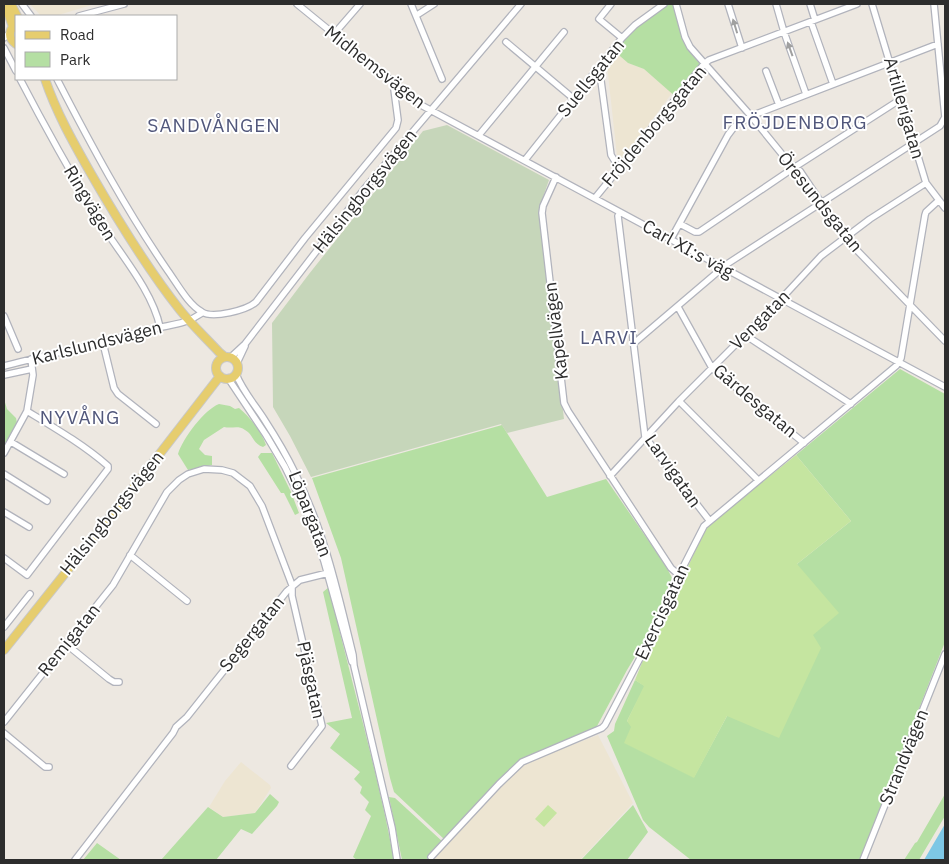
<svg xmlns="http://www.w3.org/2000/svg" width="949" height="864" viewBox="0 0 949 864" font-family="'IBM Plex Sans',sans-serif">
	<style>
		.education { fill: #ede5d2 }
		.green { fill: #b5dfa3 }
		.cemetery { fill: #c6d6ba }
		.pitch { fill: #c5e5a0 }
		.water { fill: #7ec7e5 }
		.lines { fill: none; stroke-linecap: round; stroke-linejoin: round }
		.minor-casing { stroke: #b1b3bc; stroke-width: 8 }
		.major-casing { stroke: #c8c8c8; stroke-width: 10 }
		.minor { stroke: #fff; stroke-width: 5.5 }
		.major { stroke: #e6cd6e; stroke-width: 8 }
		.oneway { fill: #a0a0a0 }
		.labels { text-anchor: middle; stroke-width: 4; stroke-linejoin: round; paint-order: stroke }
		.street-label { font-size: 18px; fill: #2d2d2d; stroke: #fff }
		.neighbourhood-label { font-size: 19px; letter-spacing: 1px; fill: #51577b; stroke: #fff }
	</style>
	<rect width="100%" height="100%" fill="#ede8e1"/>
	<path class="education" d="M30,4H95L55,16H41Z
		M618,54L628,63L644,69L672,93L621,162L616,161L617,156L607,65Z
		M598,735L633,803L580,860H430L520,765Z
		M241,762L270,785L271,788L255,813L223,817L209,807L225,781Z"/>
	<path class="green" d="M664,4H676L685,37L704,64L677,98L644,69L628,63L613,50L622,38Z
		M900,369L945,394V642L860,860H691L649,827L643,820L607,736L614,731L615,724L635,680L645,686L627,721L694,777L727,716L813,635L797,564L851,521L796,455Z
		M4,399L7,409L16,418L17,423L4,445Z
		M219,404L230,406L235,409L239,408C249,416 262,432 266,445L263,447C253,444 253,434 245,430C238,425 232,429 224,427L204,440L199,449L205,455L212,456V465L188,470L178,454C183,438 204,410 219,404Z
		M502,425L547,497L606,479L666,566L672,578L650,632L627,670L596,728L517,762L444,839L394,792L390,778L341,558L312,478Z
		M261,453H272L291,492L299,513L295,515L284,493H281L258,457Z
		M329,587C350,678 377,768 394,860H357L353,857L371,816L365,810L369,802L360,793L362,787L354,779L360,772L330,748L340,734L326,723L352,718L323,592Z
		M270,794L279,802L277,806L252,834L241,829L216,860H161L208,807L223,817L255,813Z
		M945,794V816L919,860H904L915,843L917,842Z
		M389,797L395,798L443,842L426,860H402Z
		M633,805L648,832L627,860H581Z
		M97,843L121,860H83Z"/>
	<path class="cemetery" d="M447,125L549,180L541,203L540,213L564,419L507,433L501,424L311,477L290,436L273,407L272,323L309,274L423,131Z"/>
	<path class="pitch" d="M796,455L851,521L797,564L839,613L813,635L821,648L779,738L727,716L694,778L624,743L631,727L627,721L644,686L635,680L645,655L662,624L706,527Z
		M548,805L557,813L544,827L535,819Z"/>
	<path class="water" d="M945,824V860H924Z"/>
	<g class="lines">
		<g class="minor-casing">
			<path id="minor" d="M22,4L31,16
				M297,4L421,105L945,387
				M411,4L442,79
				M611,4L599,19L622,38
				M676,4L685,37L690,47L751,116L790,164L800,171L845,238L945,341
				M728,4L742,48
				M776,4L784,32L806,94
				M810,4L815,20
				M872,4L926,183L945,208
				M417,15L434,4
				M79,16L124,4
				M811,22L833,84
				M334,34L360,4
				M4,38L10,33
				M506,42L574,99
				M4,48L16,71
				M766,71L779,105
				M595,73L601,81L611,155L616,163L620,166
				M20,79C45,127 72,175 100,222C120,254 152,290 160,327
				M57,79C91,145 126,210 168,271C178,285 188,304 202,312C213,319 247,310 256,302L305,238L396,128L398,120L393,82
				M479,135L564,32
				M525,160L622,38L635,25L664,4
				M556,177L543,206L542,213L564,403L568,411L671,568L679,575
				M595,198L704,64L709,60L857,4
				M620,212L618,216L645,437L709,520
				M680,224L695,232H699L795,167L901,99
				M671,239L728,135L734,127L751,116L938,44
				M678,307L712,368L804,443
				M4,316L18,349
				M745,335L851,404
				M103,343L114,388L118,394L156,424
				M633,344L727,264L940,126L945,117L934,4
				M231,357L245,344L365,188L521,4
				M237,363L245,346
				M4,366C52,354 101,343 149,330C170,324 183,326 202,313
				M236,374C242,390 255,405 264,419C275,436 286,454 295,473C324,530 338,593 353,655L354,666L392,828L397,860
				M4,375L32,369
				M228,378L266,435L285,467L305,508L324,561L352,662
				M679,401L758,480
				M11,442L64,474
				M4,453L27,411L33,375L31,359
				M4,474L47,501
				M610,476L679,401L781,299L821,256L870,219L926,183
				M4,512L29,527
				M130,555L187,601
				M4,558L27,575L108,469V466C84,445 55,428 27,411
				M4,627L30,594
				M66,644L109,679L114,682H119
				M4,722L113,585L167,492L179,480L188,474L204,469L222,470L233,473L250,486L262,506L292,585V596L322,726L291,766
				M4,733L45,767H49
				M431,857L499,784L522,762L602,728L605,725L660,620L675,590L679,575L704,526L896,366L901,358L925,215L926,212L938,201
				M75,860L173,733L176,727L187,717L287,591L300,580L332,572
				M863,860L945,654"/>
		</g>
		<g class="major-casing">
			<path id="major" d="M5,4L13,27
				M11,4L17,16
				M16,25C8,30 8,38 16,44
				M45,79C56,112 73,142 90,172C117,219 146,267 180,310C192,325 206,338 219,352L225,357
				M216 368a11 11 0 1 1 22 0a11 11 0 1 1-22 0Z
				M4,650L141,478L220,376"/>
		</g>
		<use href="#minor" class="minor"/>
		<use href="#major" class="major"/>
	</g>
	<defs><path id="oneway-solid" d="M-6-.8H1V-3.2L6.5 0L1 3.2V.8H-6Z" transform="scale(1.25)"/></defs>
	<g class="oneway">
		<use href="#oneway-solid" transform="translate(735 26) rotate(-107)"/>
		<use href="#oneway-solid" transform="translate(790 49) rotate(-110)"/>
	</g>
	<g class="labels">
		<g class="street-label">
			<text transform="translate(375 67) rotate(38)" y="6">Midhemsvägen</text>
			<text transform="translate(591 78) rotate(-51)" y="6">Suellsgatan</text>
			<text transform="translate(904 108) rotate(74)" y="6">Artillerigatan</text>
			<text transform="translate(654 126) rotate(-50)" y="6">Fröjdenborgsgatan</text>
			<text transform="translate(365 191) rotate(-51)" y="6">Hälsingborgsvägen</text>
			<text transform="translate(820 202) rotate(51)" y="6">Öresundsgatan</text>
			<text transform="translate(90 203) rotate(59)" y="6">Ringvägen</text>
			<text transform="translate(688 249) rotate(29)" y="6">Carl XI:s väg</text>
			<text transform="translate(760 320) rotate(-45)" y="6">Vengatan</text>
			<text transform="translate(556 331) rotate(-97)" y="6">Kapellvägen</text>
			<text transform="translate(97 343) rotate(-14)" y="6">Karlslundsvägen</text>
			<text transform="translate(755 401) rotate(40)" y="6">Gärdesgatan</text>
			<text transform="translate(673 471) rotate(55)" y="6">Larvigatan</text>
			<text transform="translate(112 513) rotate(-51)" y="6">Hälsingborgsvägen</text>
			<text transform="translate(310 514) rotate(69)" y="6">Löpargatan</text>
			<text transform="translate(662 612) rotate(-65)" y="6">Exercisgatan</text>
			<text transform="translate(252 634) rotate(-51)" y="6">Segergatan</text>
			<text transform="translate(69 640) rotate(-51)" y="6">Remigatan</text>
			<text transform="translate(311 680) rotate(78)" y="6">Pjäsgatan</text>
			<text transform="translate(904 757) rotate(-68)" y="6">Strandvägen</text>
		</g>
		<g class="neighbourhood-label">
			<text x="795" y="129">FRÖJDENBORG</text>
			<text x="214" y="132">SANDVÅNGEN</text>
			<text x="609" y="344">LARVI</text>
			<text x="80" y="424">NYVÅNG</text>
		</g>
	</g>
	<rect width="949" height="864" fill="none" stroke="#2d2d2d" stroke-width="10"/>
	<rect x="15" y="15" width="162" height="65" fill="#ffffff" stroke="#ababab"/>
	<rect x="25" y="31" width="25" height="8" fill="#e6cd6e" stroke="#ababab"/>
	<text x="60" y="40" font-size="15" fill="#2d2d2d">Road</text>
	<rect x="25" y="52" width="25" height="15" fill="#b5dfa3" stroke="#ababab"/>
	<text x="60" y="65" font-size="15" fill="#2d2d2d">Park</text>
</svg>
